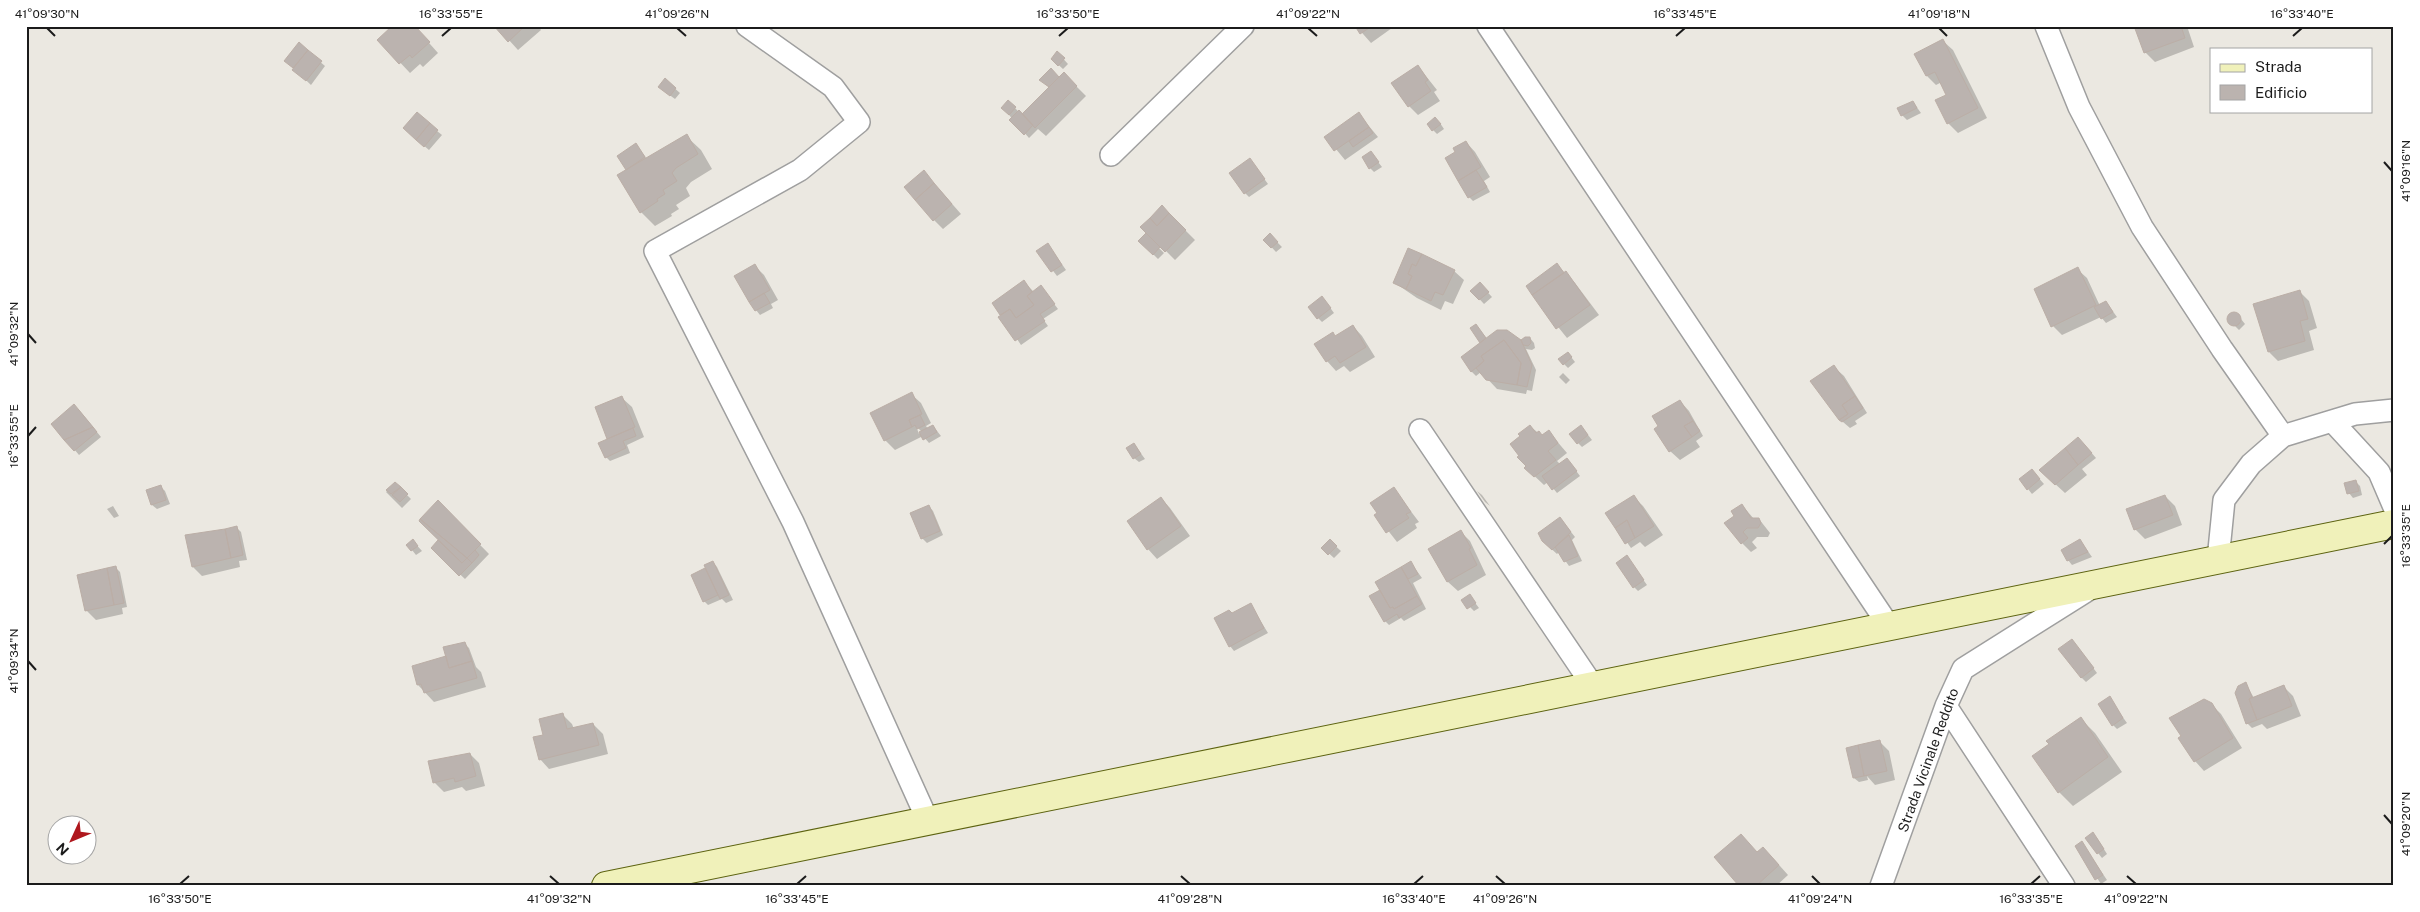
<svg xmlns="http://www.w3.org/2000/svg" width="2420" height="912" viewBox="0 0 2420 912" font-family="'Public Sans',sans-serif">
	<style>
		.shadow { fill: #0003; fill-rule: evenodd }
		.building { fill: #bbb3af; stroke: #bbaea6 }
		.lines { fill: none; stroke-linecap: round; stroke-linejoin: round }
		.minor-casing { stroke: #9f9f9f; stroke-width: 24 }
		.secondary-casing { stroke: #5d6311; stroke-width: 30 }
		.minor { stroke: #fff; stroke-width: 21 }
		.secondary { stroke: #f0f1ba; stroke-width: 28 }
		.ticks { fill: none; stroke: #1b1b1b; stroke-width: 2 }
		.labels { text-anchor: middle; stroke-width: 4; stroke-linejoin: round; paint-order: stroke }
		.street-label { font-size: 14px; fill: #1b1b1b; stroke: #fff }
		.neatline { fill: none; stroke: #1b1b1b; stroke-width: 2 }
		.ticks-label { font-size: 12px; text-anchor: middle; fill: #1b1b1b }
	</style>
	<rect width="100%" height="100%" fill="#ebe8e1"/>
	<path class="shadow" d="M414,26L438,53L423,67L420,64L410,73L379,40Z
		M496,26H538L541,30L518,50Z
		M1356,26H1391L1392,28L1371,43Z
		M2135,26H2187L2194,47L2155,62L2145,52Z
		M1943,41L1953,50L1987,118L1958,133L1948,123L1937,101L1948,95L1942,82L1936,85L1927,76L1916,55Z
		M299,44L325,66L311,85L290,65Z
		M1058,53L1068,64L1063,69L1052,59Z
		M1418,66L1437,90L1434,92L1440,101L1418,115L1409,106Z
		M1064,74L1086,96L1046,136L1038,129L1029,138L1003,108L1008,101L1022,115L1050,88L1045,84L1059,78Z
		M665,80L680,93L675,99L664,91Z
		M1913,102L1921,113L1907,120L1902,115Z
		M1359,114L1378,137L1345,160L1326,137Z
		M1440,123L1444,129L1437,134L1433,130Z
		M437,131L442,135L429,150L409,133Z
		M686,136L701,150L712,169L691,182L686,188L690,196L676,205L679,209L671,214L672,216L655,226L641,212L628,170L636,145L647,159Z
		M1466,142L1475,152L1490,177L1484,181L1490,192L1473,201L1469,197L1457,152Z
		M1371,153L1382,167L1374,172L1370,168Z
		M1254,165L1268,184L1249,197L1245,193Z
		M939,189L961,214L943,229L934,220Z
		M1173,218L1195,240L1175,260L1142,227Z
		M1146,235L1164,253L1158,259L1140,241Z
		M1270,235L1282,247L1276,252L1265,240Z
		M1052,250L1066,270L1057,276L1038,251Z
		M1557,265L1575,283L1599,315L1567,338L1534,297Z
		M755,266L764,275L778,300L771,304L773,308L760,315L756,310Z
		M2077,269L2087,278L2100,306L2106,302L2117,317L2106,323L2101,317L2062,335L2053,326Z
		M1454,271L1464,280L1453,304L1445,301L1441,310L1417,298L1395,283Z
		M1024,282L1034,292H1045L1058,309L1043,319L1048,326L1021,345L994,304Z
		M1480,284L1492,297L1484,304L1472,291Z
		M2300,292L2309,301L2317,328L2309,331L2314,350L2278,361L2269,352Z
		M1326,302L1334,313L1322,322L1318,318Z
		M2233,313L2237,314L2245,324L2239,330L2230,321L2229,317Z
		M1353,326L1362,336L1375,357L1350,372L1344,366L1336,371L1327,361L1336,337Z
		M1480,330L1487,339L1521,341L1530,338L1534,343L1535,348L1532,350L1526,349L1536,370L1532,391L1527,390L1526,394L1497,389L1481,372L1476,376L1472,372L1462,357L1481,343Z
		M1568,353L1575,362L1568,368L1564,364Z
		M1834,367L1844,376L1867,413L1855,421L1857,424L1850,428L1843,422Z
		M1563,373L1570,380L1566,384L1559,377Z
		M911,394L921,403L931,423L926,426L928,429L933,426L941,436L929,443L923,436L895,450L885,440ZM916,426L922,432L919,434Z
		M622,398L632,407L644,437L627,445L630,453L610,461L606,457L608,438Z
		M1680,401L1689,411L1703,436L1696,441L1700,447L1680,460L1670,451Z
		M79,410L101,437L79,455L53,424Z
		M1530,426L1543,437L1549,432L1567,453L1557,461L1560,464H1571L1580,476L1557,493L1548,482L1544,485L1526,468Z
		M1585,431L1592,440L1582,447L1578,443Z
		M2083,443L2096,458L2082,469L2087,475L2065,493L2041,471Z
		M1134,444L1145,459L1139,462L1134,458Z
		M2036,475L2044,484L2032,494L2028,489Z
		M2355,481L2360,486L2362,495L2353,498L2349,493Z
		M395,483L411,499L402,508L386,492Z
		M161,487L165,491L170,504L157,509L152,505L148,491Z
		M1394,489L1419,522L1415,524L1417,528L1397,542L1376,515Z
		M1477,491L1482,495L1490,506L1485,502Z
		M1633,496L1643,506L1663,535L1645,547L1640,542L1631,548L1607,514Z
		M2165,496L2175,506L2182,525L2145,539L2135,529Z
		M1161,498L1170,508L1190,536L1157,559L1148,549Z
		M438,502L489,554L465,579L432,548L440,540Z
		M1742,505L1754,519H1759L1770,533L1768,537H1757L1752,542L1757,548L1751,552L1742,543L1736,516Z
		M113,506L119,516L114,518L107,509Z
		M929,506L933,511L943,535L927,543L922,538Z
		M1564,523L1575,537L1572,540L1582,561L1569,566L1559,552L1557,554L1546,544Z
		M237,528L241,532L247,560L239,561L240,567L202,576L193,567Z
		M1461,532L1470,541L1486,575L1458,591L1448,582L1430,549Z
		M2080,540L2092,557L2072,565L2068,560Z
		M413,541L422,551L416,555L408,545Z
		M1330,541L1341,551L1334,558L1323,548Z
		M1627,557L1647,585L1638,591L1634,587Z
		M713,562L717,567L733,600L726,603L722,599L708,605L704,601L692,575L707,568Z
		M1411,563L1422,578L1413,583L1426,609L1404,621L1401,618L1389,625L1385,621L1381,591L1377,583Z
		M116,568L120,572L127,607L122,608L123,614L96,620L86,610Z
		M1470,596L1479,608L1474,611L1463,600Z
		M1250,604L1268,633L1234,651L1230,646L1232,614Z
		M464,643L469,648L476,667L481,672L486,687L434,702L418,685Z
		M2076,645L2097,673L2086,682L2081,677Z
		M2246,684L2254,698L2283,686L2293,696L2301,716L2267,729L2262,724L2252,728L2247,723Z
		M2109,698L2127,723L2117,729L2113,725Z
		M2211,704L2221,714L2242,748L2204,771L2195,761Z
		M563,715L572,724L574,729L593,724L603,734L608,754L549,769L540,759L544,735Z
		M2081,719L2095,733L2122,772L2073,806L2059,792Z
		M1880,742L1889,751L1895,780L1875,785L1867,776L1868,780L1859,782L1854,778Z
		M470,754L479,763L485,786L466,791L462,787L444,792L434,782Z
		M2097,838L2107,854L2102,858L2098,853Z
		M2082,843L2107,880L2101,884L2076,846Z
		M1758,853L1773,858L1788,875L1776,886H1740Z"/>
	<path class="building" d="M392,26H415L430,42L412,58L410,55L399,64L377,40Z
		M494,26H525L508,42Z
		M1355,26H1372L1360,34Z
		M2134,26H2181L2185,38L2144,53Z
		M1943,39L1978,108L1947,124L1935,100L1946,95L1935,72L1926,76L1914,54Z
		M299,42L308,50L293,68L284,61Z
		M308,50L322,61L306,81L292,70Z
		M1057,51L1065,58L1058,66L1051,59Z
		M1418,65L1428,80L1425,82L1431,91L1408,107L1391,83Z
		M1051,68L1059,77L1049,87L1039,80Z
		M1064,72L1077,86L1035,128L1022,114Z
		M665,78L676,88L670,96L658,87Z
		M1008,100L1016,107L1009,115L1001,108Z
		M1913,101L1917,108L1901,116L1897,108Z
		M1019,110L1033,125L1024,135L1009,120Z
		M417,112L430,123L416,140L403,128Z
		M1359,112L1369,127L1334,151L1324,137Z
		M1435,117L1441,124L1432,131L1427,124Z
		M430,123L438,130L424,147L416,140Z
		M1369,127L1373,133L1353,147L1349,141Z
		M687,134L698,154L676,168L672,173L677,181L663,190L665,194L657,199L658,201L640,213L617,175Z
		M1466,141L1481,167L1458,181L1445,158L1455,152L1453,148Z
		M636,143L645,157L626,170L617,156Z
		M1371,151L1379,162L1369,169L1362,157Z
		M1250,158L1265,179L1244,194L1229,173Z
		M924,170L934,183L915,200L904,187Z
		M1476,170L1487,187L1468,198L1458,181Z
		M934,183L952,204L933,221L915,200Z
		M1162,205L1169,213L1157,226L1150,218Z
		M1169,213L1186,230L1165,252L1140,227L1150,218L1157,226Z
		M1146,233L1160,247L1153,255L1138,241Z
		M1270,233L1278,242L1271,248L1263,240Z
		M1048,243L1062,265L1051,272L1036,251Z
		M1408,248L1422,254L1416,266L1412,264L1408,274L1412,276L1406,289L1393,283Z
		M1422,254L1455,270L1443,295L1435,292L1431,301L1406,289L1412,276L1408,274L1412,264L1416,266Z
		M1557,263L1564,273L1532,295L1526,286Z
		M755,264L770,290L749,302L734,276Z
		M2078,267L2096,305L2051,327L2034,289Z
		M1566,271L1590,305L1556,329L1532,295Z
		M1024,280L1032,292L1027,296L1034,305L1016,318L1010,309L1000,315L992,303Z
		M1480,282L1489,292L1479,300L1470,291Z
		M1041,285L1055,304L1040,314L1045,321L1015,341L998,317L1010,309L1016,318L1034,305L1027,296Z
		M2300,290L2308,319L2300,321L2305,341L2268,352L2253,304Z
		M764,293L770,303L755,311L749,302Z
		M1322,296L1331,308L1317,319L1308,307Z
		M2106,301L2113,312L2101,319L2094,307Z
		M2227 319a7 7 0 1 1 14 0a7 7 0 1 1-14 0Z
		M1476,324L1486,338L1480,343L1470,328Z
		M1353,325L1366,347L1340,363L1335,356L1326,362L1314,344L1333,332L1335,336Z
		M1497,330H1507L1521,340L1532,365L1527,387L1517,385L1521,363L1504,340L1481,356L1484,361L1471,372L1461,357Z
		M1525,337H1530L1531,343L1528,346L1523,345L1521,340Z
		M1504,340L1521,363L1517,385L1486,380L1476,368L1484,361L1481,356Z
		M1568,352L1572,357L1563,365L1558,359Z
		M1834,365L1855,396L1842,405L1848,414L1839,420L1810,381Z
		M912,392L922,414L909,420L912,427L884,441L870,413Z
		M622,396L635,427L607,439L595,407Z
		M1855,396L1863,408L1842,422L1839,420L1848,414L1842,405Z
		M1680,400L1693,421L1684,426L1692,437L1669,452L1654,429L1658,426L1652,416Z
		M74,404L93,427L64,440L51,424Z
		M920,415L925,425L917,429L915,425L912,427L909,420Z
		M1693,421L1700,431L1692,437L1684,426Z
		M933,425L937,432L923,440L919,432Z
		M1530,425L1536,433L1539,431L1542,435L1549,430L1558,443L1548,451L1556,460L1534,477L1524,468L1526,466L1517,457L1519,456L1510,444L1520,436L1518,434Z
		M1581,425L1588,435L1577,444L1569,434Z
		M93,427L97,432L74,451L64,440Z
		M633,428L636,436L623,441L626,448L605,458L598,443Z
		M2078,437L2092,453L2078,465L2065,448Z
		M1134,443L1141,454L1133,459L1126,448Z
		M2065,448L2078,465L2055,485L2039,470Z
		M1567,458L1577,471L1552,490L1542,476Z
		M2032,469L2040,479L2027,490L2019,479Z
		M2356,480L2359,491L2347,494L2344,483Z
		M395,482L401,487L391,494L386,490Z
		M161,485L166,500L151,505L146,490Z
		M401,487L408,494L400,502L392,495Z
		M1394,487L1411,512L1406,514L1409,518L1386,533L1374,515L1377,513L1370,503Z
		M1634,495L1654,526L1635,538L1627,520L1615,528L1605,513Z
		M2165,495L2173,515L2134,530L2126,509Z
		M1161,497L1181,526L1147,550L1127,521Z
		M438,500L481,544L467,558L420,519Z
		M1742,504L1751,518H1759L1761,523L1758,528H1747L1743,532L1748,538L1741,544L1724,523L1734,516L1731,511Z
		M929,505L940,531L921,539L910,513Z
		M1560,517L1571,532L1552,550L1542,541L1538,533Z
		M420,519L467,558L462,563L419,521Z
		M1627,520L1635,538L1625,544L1615,528Z
		M237,526L243,555L231,558L225,529Z
		M225,529L231,558L192,567L185,535Z
		M1461,530L1471,548L1469,549L1477,565L1447,582L1428,549Z
		M1569,535L1578,556L1564,562L1555,547Z
		M413,539L418,546L411,551L406,545Z
		M1330,539L1337,546L1328,555L1321,548Z
		M2080,539L2088,552L2067,561L2061,550Z
		M438,540L462,563L467,558L472,563L459,576L431,548Z
		M475,550L479,555L472,563L467,558Z
		M1627,555L1644,580L1633,588L1616,563Z
		M713,561L729,595L720,599L704,565Z
		M1411,561L1418,574L1408,579L1401,567Z
		M116,566L124,603L114,605L107,568Z
		M1401,567L1417,596L1394,609L1393,607L1390,608L1375,582Z
		M107,568L114,605L85,611L77,575Z
		M705,568L718,595L703,602L691,575Z
		M1380,590L1390,608L1393,607L1394,609L1417,596L1422,604L1399,618L1397,614L1384,622L1369,596Z
		M1470,594L1476,603L1467,609L1461,600Z
		M1251,603L1264,628L1229,647L1214,618L1229,610L1232,613Z
		M2072,639L2094,668L2081,678L2058,649Z
		M465,642L472,661L449,668L443,647Z
		M446,656L449,668L472,661L477,678L424,693L421,684L417,685L412,666Z
		M2246,682L2252,697L2249,699L2257,720L2246,724L2235,693L2238,686Z
		M2284,685L2292,706L2257,720L2249,699Z
		M2110,696L2123,718L2112,726L2098,704Z
		M2204,699L2212,703L2233,738L2194,762L2178,738L2181,736L2169,718Z
		M563,713L567,729L593,723L599,745L539,760L533,737L543,735L539,719Z
		M2081,717L2108,757L2058,793L2032,756L2049,744L2046,741Z
		M1880,740L1887,771L1864,776L1858,745Z
		M1858,745L1864,776L1853,778L1846,748Z
		M470,753L476,776L455,782L454,778L433,783L428,761Z
		M2093,832L2104,849L2097,854L2085,838Z
		M1741,834L1757,852L1763,847L1779,865L1756,886H1739L1714,857Z
		M2082,841L2103,875L2095,880L2075,846Z"/>
	<g class="lines">
		<g class="minor-casing">
			<path id="minor" d="M747,26L833,87L859,122L800,170L655,251L793,522L928,821
				M1488,26L1889,626
				M2046,26L2079,107L2142,227L2222,349L2283,436
				M1111,155L1243,26
				M2333,422L2379,472L2394,507
				M1420,430L1593,686
				M2218,560L2224,500L2251,464L2283,436L2355,414L2394,410
				M1946,706L2064,886
				M1881,886L1946,706L1963,669L2088,590"/>
		</g>
		<g class="secondary-casing">
			<path id="secondary" d="M606,886L2394,524"/>
		</g>
		<use href="#minor" class="minor"/>
		<use href="#secondary" class="secondary"/>
	</g>
	<path class="ticks" d="M47,28L55,36M677,28L686,36M1308,28L1317,36M1939,28L1947,36M442,36L451,28M1059,36L1068,28M1676,36L1685,28M2293,36L2302,28M2384,162L2392,171M28,334L36,343M28,436L36,427M2384,544L2392,536M28,661L36,670M2384,815L2392,824M550,876L559,884M1181,876L1190,884M1496,876L1505,884M1812,876L1820,884M2127,876L2136,884M180,884L189,876M797,884L806,876M1414,884L1423,876M2031,884L2040,876"/>
	<g class="labels">
		<g class="street-label">
			<text transform="translate(1928 760) rotate(-70)" y="5">Strada Vicinale Reddito</text>
		</g>
	</g>
	<rect width="2420" height="912" fill="none" stroke="#ffffff" stroke-width="55"/>
	<rect x="2210" y="48" width="162" height="65" fill="#ffffff" stroke="#a4a4a4"/>
	<rect x="2220" y="64" width="25" height="8" fill="#f0f1ba" stroke="#a4a4a4"/>
	<text x="2255" y="72" font-size="15" fill="#1b1b1b">Strada</text>
	<rect x="2220" y="85" width="25" height="15" fill="#bbb3af" stroke="#a4a4a4"/>
	<text x="2255" y="98" font-size="15" fill="#1b1b1b">Edificio</text>
	<g transform="translate(72 840) rotate(226)"><circle r="24" fill="#ffffff" stroke="#a4a4a4"/>
	<path d="M0-4L9 19L0 12L-9 19Z" fill="#af171d"/>
	<text y="-8" font-size="14" font-weight="bold" text-anchor="middle" fill="#1b1b1b">N</text>
	</g>
	<rect x="28" y="28" width="2364" height="856" class="neatline"/>
	<g class="ticks-label">
		<text x="47" y="18">41°09'30"N</text>
		<text x="451" y="18">16°33'55"E</text>
		<text x="677" y="18">41°09'26"N</text>
		<text x="1068" y="18">16°33'50"E</text>
		<text x="1308" y="18">41°09'22"N</text>
		<text x="1685" y="18">16°33'45"E</text>
		<text x="1939" y="18">41°09'18"N</text>
		<text x="2302" y="18">16°33'40"E</text>
		<text transform="translate(2406 171) rotate(-90)" y="4">41°09'16"N</text>
		<text transform="translate(14 334) rotate(-90)" y="4">41°09'32"N</text>
		<text transform="translate(14 436) rotate(-90)" y="4">16°33'55"E</text>
		<text transform="translate(2406 536) rotate(-90)" y="4">16°33'35"E</text>
		<text transform="translate(14 661) rotate(-90)" y="4">41°09'34"N</text>
		<text transform="translate(2406 824) rotate(-90)" y="4">41°09'20"N</text>
		<text x="180" y="903">16°33'50"E</text>
		<text x="559" y="903">41°09'32"N</text>
		<text x="797" y="903">16°33'45"E</text>
		<text x="1190" y="903">41°09'28"N</text>
		<text x="1414" y="903">16°33'40"E</text>
		<text x="1505" y="903">41°09'26"N</text>
		<text x="1820" y="903">41°09'24"N</text>
		<text x="2031" y="903">16°33'35"E</text>
		<text x="2136" y="903">41°09'22"N</text>
	</g>
</svg>
